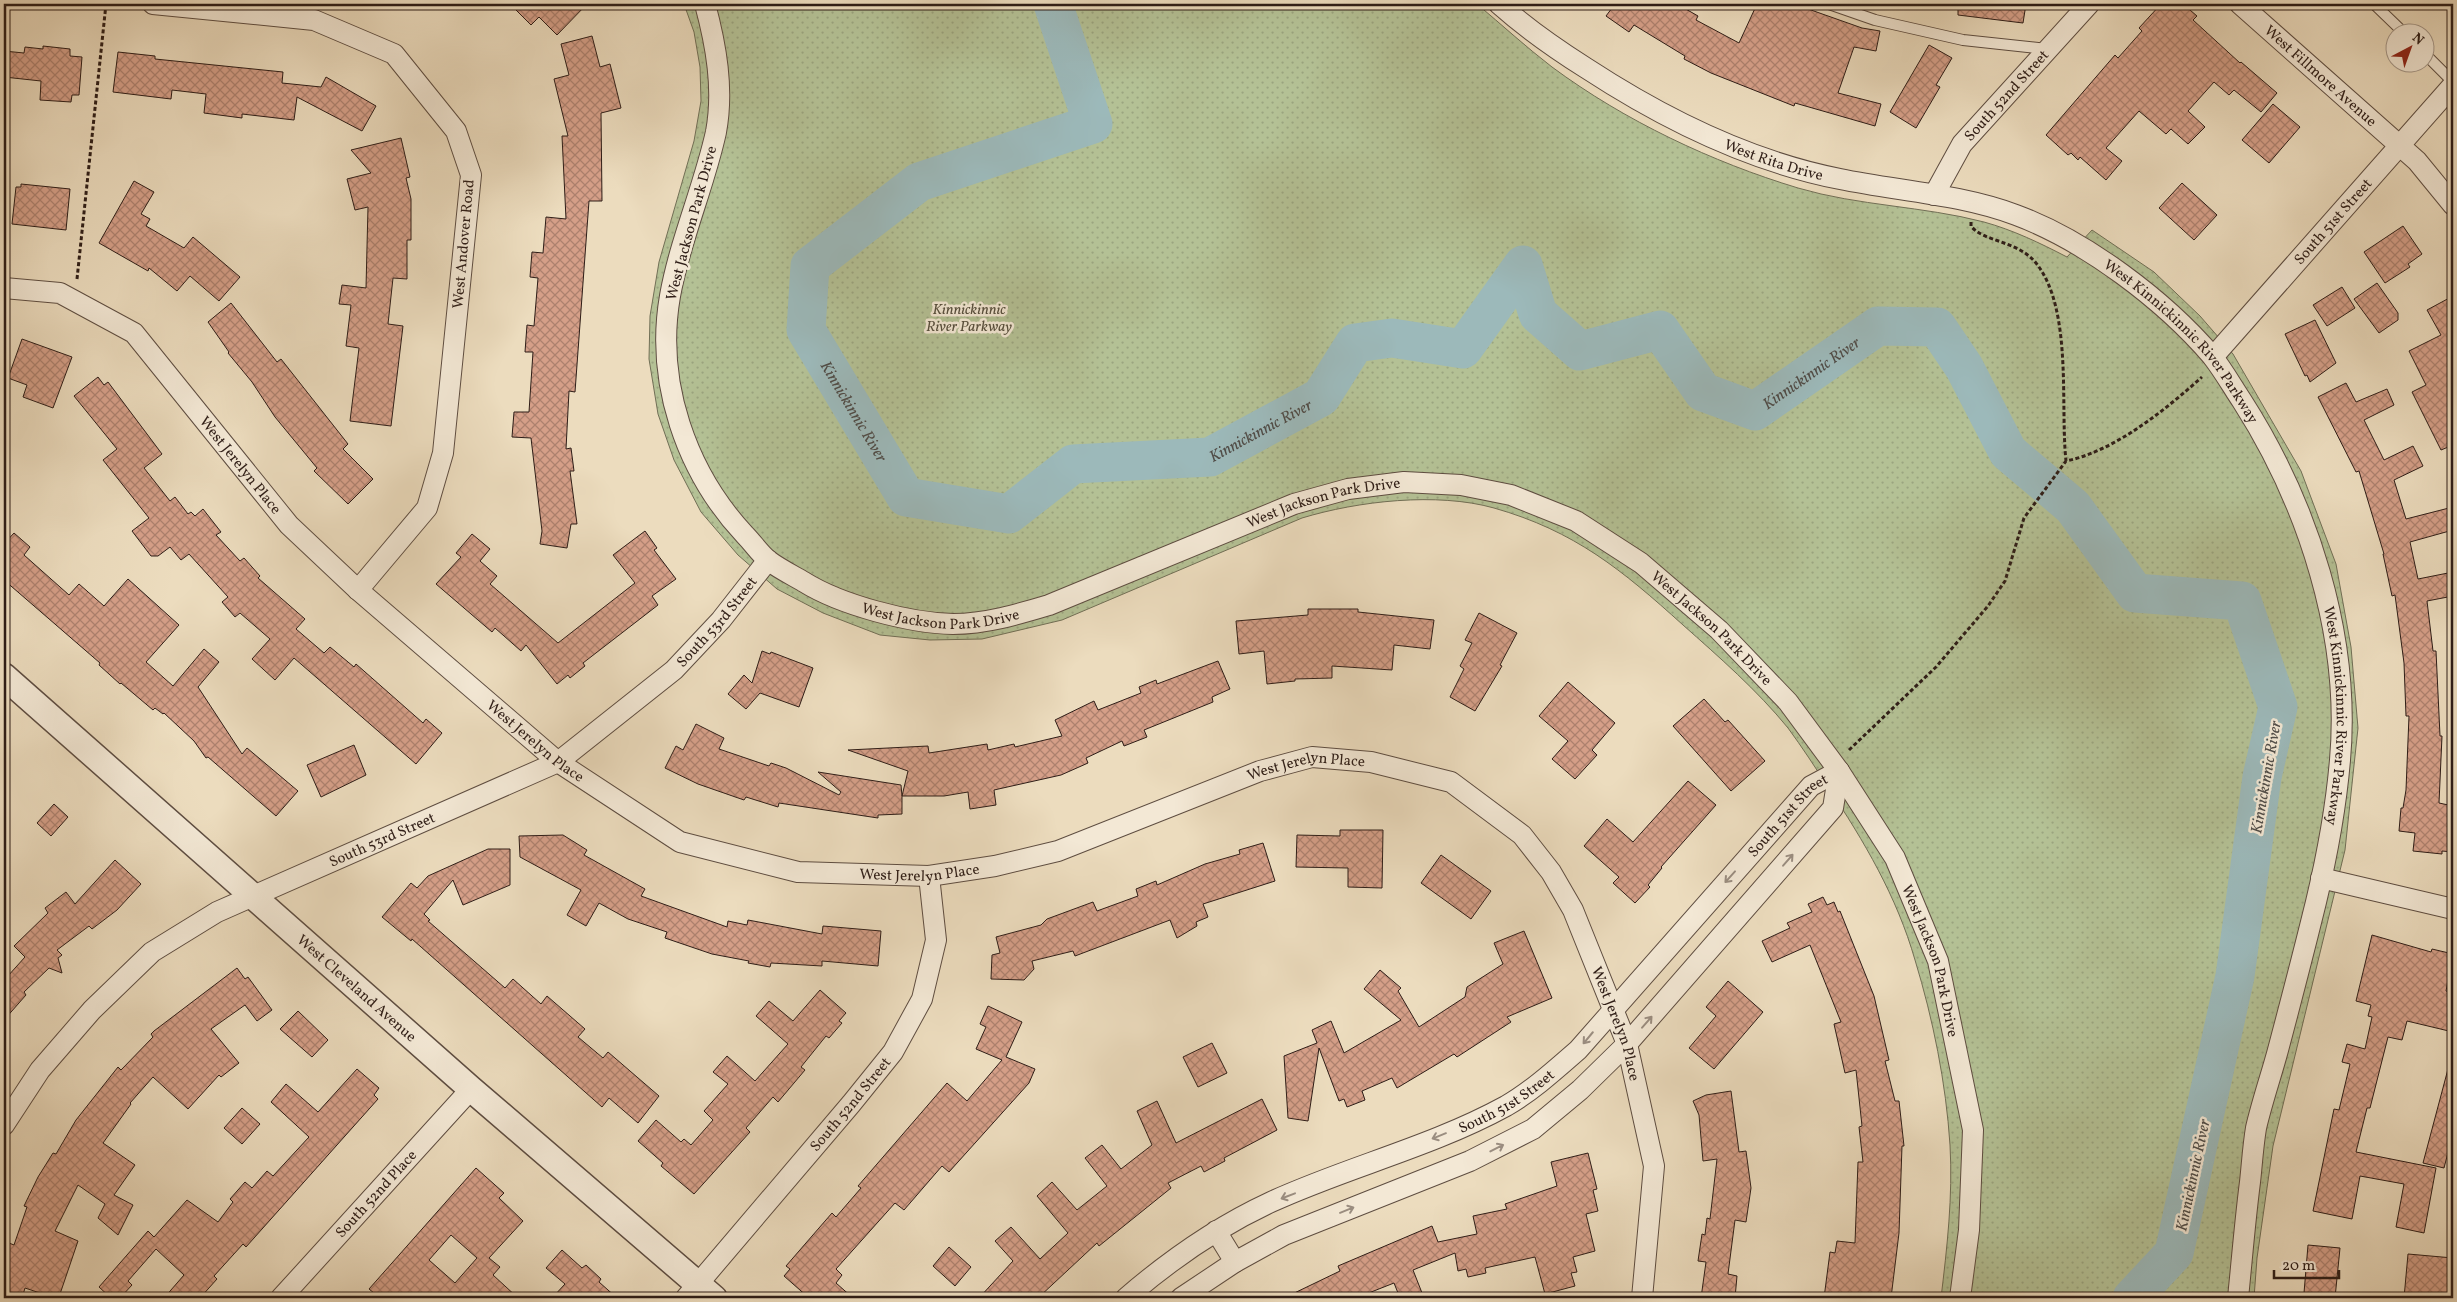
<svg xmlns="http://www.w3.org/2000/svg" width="2457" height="1302" viewBox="0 0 2457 1302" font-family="Vollkorn,serif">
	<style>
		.park { fill: url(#park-dots); stroke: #716f56 }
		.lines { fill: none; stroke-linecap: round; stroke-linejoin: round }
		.river { stroke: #9cb9ba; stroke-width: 39 }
		.building { fill: url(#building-cross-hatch); stroke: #2e1d17; fill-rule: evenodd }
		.service-casing { stroke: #5e4d41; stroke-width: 12 }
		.minor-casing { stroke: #5e4d41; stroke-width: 22 }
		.tertiary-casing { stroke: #5e4d41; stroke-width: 28 }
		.path { stroke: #2e1d17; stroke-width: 3; stroke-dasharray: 4 2.5; stroke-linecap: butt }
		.service { stroke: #f3e8d5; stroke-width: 10 }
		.minor { stroke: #f3e8d5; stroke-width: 20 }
		.tertiary { stroke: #f3e8d5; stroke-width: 25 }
		.oneway { stroke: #9a8d80 }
		.labels { text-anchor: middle; stroke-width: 5; stroke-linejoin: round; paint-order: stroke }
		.street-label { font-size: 15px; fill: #2e1d17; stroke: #f3e8d5 }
		.park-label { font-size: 15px; font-style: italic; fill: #564e3d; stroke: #f3e8d5 }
		.water-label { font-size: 16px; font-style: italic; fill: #4f4c48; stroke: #f3e8d5 }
	</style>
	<defs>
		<pattern id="park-dots" width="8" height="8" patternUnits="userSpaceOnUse" patternTransform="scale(1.25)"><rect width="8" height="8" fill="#b4c195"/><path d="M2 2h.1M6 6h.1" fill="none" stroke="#9ba580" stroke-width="1.8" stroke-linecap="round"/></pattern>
		<pattern id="building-cross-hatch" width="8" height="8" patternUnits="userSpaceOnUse" patternTransform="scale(1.25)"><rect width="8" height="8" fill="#d59f88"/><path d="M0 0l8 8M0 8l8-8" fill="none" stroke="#ad816e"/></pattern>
	</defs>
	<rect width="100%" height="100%" fill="#ecdcbe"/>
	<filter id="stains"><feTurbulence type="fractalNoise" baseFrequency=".004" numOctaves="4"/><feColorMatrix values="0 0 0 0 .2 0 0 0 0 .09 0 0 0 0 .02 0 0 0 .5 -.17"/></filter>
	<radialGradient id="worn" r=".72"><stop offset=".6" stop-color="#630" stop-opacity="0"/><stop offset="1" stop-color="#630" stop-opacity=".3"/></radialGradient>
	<path class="park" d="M684,4H1477C1502,25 1526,47 1552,67C1625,121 1712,162 1798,188C1859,206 1923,206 1984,222C2013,230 2040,243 2067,257L2092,230L2154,272L2200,316L2233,354L2301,471L2336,564L2351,647L2358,728L2345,850L2273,1146L2257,1258L2254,1298H1941C1947,1248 1953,1196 1950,1145C1946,1083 1933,1019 1915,960C1897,897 1864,841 1828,787C1815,767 1802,747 1788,728C1757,690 1719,657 1683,625C1622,570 1575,531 1494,508C1437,492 1358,501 1302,518L1062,620L982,639L930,640L880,635L823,613L777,589L738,555L701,512L674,460L658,414L649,359L650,316L659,262L694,141L701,101L700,67L694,32Z"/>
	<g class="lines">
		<path class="river" id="s1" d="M1053,4L1093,124L919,182L810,266L806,330L906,497L1009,514L1073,464L1210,457L1321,397L1355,343L1392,338L1463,349L1523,265L1538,314L1580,351L1660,330L1703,392L1755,411L1878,326L1937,327L1964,367L2008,452L2073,507L2135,593L2242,601L2278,707L2262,777L2235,976L2174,1253L2132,1298"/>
	</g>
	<path class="building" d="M510,4H587L557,35L539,17L531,25Z
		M1615,4H1677L1698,16L1696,20L1739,43L1757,4H1794L1862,28L1880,31L1876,51L1854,47L1838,93L1881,104L1875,126L1795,103L1794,106L1711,73L1684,59L1685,56L1634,25L1629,32L1606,16Z
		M1958,4H2026L2023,23L1958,15Z
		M2161,4H2183L2197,16L2193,20L2240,63L2241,62L2277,93L2261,112L2234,90L2229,95L2214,82L2188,111L2205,127L2188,144L2171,129L2166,134L2139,111L2106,148L2122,161L2106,180L2080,157L2078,160L2071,153L2068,155L2046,135L2115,55L2118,58L2142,31L2139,28Z
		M592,36L600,67L610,64L621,108L601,113L602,201H589L575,392L569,391L566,449L571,448L574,471H570L577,524H571L567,548L540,544L542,531L531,438L512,437L514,412H529L533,352H525L527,325L534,326L538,278L530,277L532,252L543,253L546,217L566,219L562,136H568L554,79L569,75L561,44Z
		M1929,45L1952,58L1936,85L1940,87L1916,128L1890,112Z
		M43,46L70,49V56L82,57L79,95H72L71,102L40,100L41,81L4,77V51L24,53L25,47L43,49Z
		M118,52L155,56V59L283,72L282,83L321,87L326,77L376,106L362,131L297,97L294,120L242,114V118L204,113L206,94L172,90L171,99L113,92Z
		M2273,104L2300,127L2269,163L2242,140Z
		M401,138L410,177L406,178L411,199V240H407V279L393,278L388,324L403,326L391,426L350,421L359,348L346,346L351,305L339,304L342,285L366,288L368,207L355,210L347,179L371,173L351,150Z
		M134,181L154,192L141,214L150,219L146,226L184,248L193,237L240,277L219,301L190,276L177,291L149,268L148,271L99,243Z
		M2182,183L2217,215L2194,240L2159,208Z
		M21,184L70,189L66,230L12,224L16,187H21Z
		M2403,226L2422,254L2408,264L2410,267L2385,283L2364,252Z
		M2377,283L2398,313V320L2379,333L2354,299Z
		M2342,287L2355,308L2327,326L2313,305Z
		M2453,296V445L2441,450L2412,392L2426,385L2409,351L2441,335L2427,310Z
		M231,303L277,362L281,359L348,444L343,449L373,479L348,504L314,471L317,468L275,417L252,382L228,353L229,352L208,322Z
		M2315,320L2336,363L2310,382L2307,375L2305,376L2285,334Z
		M22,339L72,357L53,408L23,397L27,385L8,378Z
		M98,377L104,385L108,382L162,454L144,468L170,501L175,497L188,514L191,512L195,516L203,509L221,532L216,535L240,561L244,558L260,576L258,578L305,619L296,629L324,653L330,647L354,667L356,664L423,723L426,719L442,733L416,764L294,658L275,680L252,659L270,639L240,613L235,617L222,602L228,597L189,554L181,560L170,547L158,556H151L132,531L149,518L103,460L117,449L74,396Z
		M2346,383L2356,402L2387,389L2394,405L2364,420L2384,460L2413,446L2423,466L2394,480L2406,519L2449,508L2453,524V530L2410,542L2418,579L2453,572V596L2427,601L2433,651H2436L2440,736H2442L2439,803L2453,806V852L2442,851V854L2413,851L2415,833L2399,831L2401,808H2403L2406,790L2409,716H2406L2404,663L2395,595L2392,596L2383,554H2384L2359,471L2356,472L2318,397Z
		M645,531L657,548L654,550L676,579L652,596L658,605L583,663L585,666L570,678L568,675L557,684L526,645L521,651L495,628L492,632L436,584L461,557L456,553L472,534L490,549L480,561L497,576L490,584L558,643L635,583L613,555Z
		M14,533L30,547L24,555L69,595L79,584L104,606L128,579L179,625L146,662L173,686L204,649L219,662L198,687L242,754L247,748L298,791L276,816L208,757L206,758L194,741L164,713L163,714L155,708L153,710L121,683L120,684L99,665L100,663L4,580V544Z
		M1308,609H1358V612L1434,620L1430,649L1394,645L1392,670L1332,666V678L1295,679V681L1267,684L1264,651L1239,654L1236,621L1308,615Z
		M1479,613L1517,633L1500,665L1502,666L1475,711L1450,697L1464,669L1460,666L1472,643L1465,640Z
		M762,651L770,654L771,652L813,668L799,707L760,693L746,709L728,694L744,675L752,683Z
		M1218,661L1230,689L1212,697L1213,702L1144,730L1147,737L1124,746L1122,741L1086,758L1088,763L1061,775L994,790L996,805L970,809L968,792L944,796H902V814L878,815V818L779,803L778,807L746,797L744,800L698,784L665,768L676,746L683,750L696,724L724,738L719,749L769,766L771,763L786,768L839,795L841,792L818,772L901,785L902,796L908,771L848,750L928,746L929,753L987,744L988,750L1014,744L1015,747L1062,736L1055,720L1094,701L1098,710L1141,693L1139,687L1156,680L1157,684Z
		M1568,682L1615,723L1592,750L1597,755L1575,779L1552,759L1568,741L1539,716Z
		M1704,699L1725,722L1728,720L1765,761L1731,791L1673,726Z
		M354,745L366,775L321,797L307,765Z
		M1688,781L1716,805L1661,867L1662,868L1648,885L1650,887L1635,903L1613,883L1619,877L1584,846L1607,819L1633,842Z
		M54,804L68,817L51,836L37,823Z
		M1340,830H1383L1382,888L1348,887V868L1296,867L1297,835L1340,836Z
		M563,835L587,850L584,855L645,889L641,896L727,927L728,921L747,925L748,920L822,934L823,926L881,931L878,966L822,961V966L771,963L770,967L748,963L749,961L712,954L665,938L667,932L628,919L599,903L586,926L567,915L581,890L520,857L519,836Z
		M1263,843L1275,881L1203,904L1208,917L1196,922L1197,926L1177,938L1170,920L1075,956L1073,951L1032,961L1034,969L1024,980L991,979L992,955L1000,953L996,937L1041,925L1047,919L1093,902L1097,911L1138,896L1136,889L1156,881L1157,885L1205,864L1240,854L1239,850Z
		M488,849H510V885L463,905L453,880L424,914L430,920L428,921L505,988L513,979L541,1004L547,996L585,1029L578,1037L603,1058L608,1052L659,1096L638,1123L609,1098L602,1107L412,939L411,941L382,917L411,883L417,888L428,876Z
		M1441,855L1491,891L1471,919L1421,883Z
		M115,860L141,884L117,910L92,929L89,926L57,950L62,955L58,958L62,973L49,968L24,992L26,995L4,1020V975L7,977L25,957L14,946L48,913L45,908L66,892L75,904Z
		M1823,897L1827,905L1834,902L1838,912L1840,911L1874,996L1889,1060L1885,1061L1895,1101H1899L1904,1146H1902L1899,1233L1891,1298H1824L1830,1252L1835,1253L1837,1241L1855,1243L1858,1162H1863L1859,1127L1862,1126L1856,1070L1845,1073L1834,1024L1841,1022L1810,945L1772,962L1762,941L1790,928L1787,923L1812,912L1808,904Z
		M1524,931L1552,998L1507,1017L1511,1022L1457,1057L1454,1054L1397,1088L1392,1078L1362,1091L1365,1100L1347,1107L1344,1099L1339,1101L1319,1048L1308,1121L1288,1118L1284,1056L1317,1043L1312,1030L1331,1021L1344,1053L1401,1020L1364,989L1380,970L1401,988L1398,991L1419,1027L1465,997L1467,987L1503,964L1494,943Z
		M2372,935L2431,952L2432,949L2453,954L2446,991L2453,994V1032L2407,1021L2402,1040L2388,1037L2370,1108H2367L2356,1152L2436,1168L2424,1233L2396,1227L2404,1184L2360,1176L2352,1219L2313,1211L2334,1109L2339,1110L2350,1064L2342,1062L2347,1044L2365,1049L2372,1017L2368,1016L2371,1005L2356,1001Z
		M237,968L245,979L248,977L272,1010L257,1021L245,1005L211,1029L239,1063L221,1077L219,1075L188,1109L153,1077L130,1103L131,1104L103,1143L135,1165L114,1195L133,1205L118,1235L98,1218L105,1204L78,1185L55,1231L78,1241L59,1297H52L25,1288L22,1298H4V1241L14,1245L27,1207L24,1206L38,1177L53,1153L56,1154L76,1120L118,1067L121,1070L153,1037L151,1034L154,1031Z
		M1728,981L1763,1012L1714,1069L1689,1048L1716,1016L1706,1007Z
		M820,990L846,1013L839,1021L842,1023L829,1038L826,1036L801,1067L805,1070L778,1102L773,1097L746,1128L750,1132L694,1194L661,1166L663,1163L638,1141L656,1120L681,1142L684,1139L691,1145L713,1120L704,1111L728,1084L713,1072L727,1056L755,1081L788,1044L756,1016L769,1001L793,1021Z
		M988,1006L1022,1022L1006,1057L1035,1069L1029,1083L949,1172L942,1166L904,1210L895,1203L836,1269L842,1275L836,1283L853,1298H809L784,1276L790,1269L786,1266L832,1213L836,1217L861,1188L858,1186L947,1083L967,1101L1002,1060L976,1049L986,1027L980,1024Z
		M298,1011L328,1040L312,1057L280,1029Z
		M1212,1043L1227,1073L1198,1087L1183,1057Z
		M357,1069L379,1088L374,1095L378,1099L246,1247L243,1244L214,1276L217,1279L200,1298H164L184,1275L156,1249L128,1281L132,1285L120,1298H111L99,1287L148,1231L154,1237L187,1200L218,1222L233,1202L230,1199L245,1182L252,1188L267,1171L273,1176L309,1137L271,1102L286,1084L318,1112Z
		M2448,1069L2453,1070V1133L2444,1168L2423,1163Z
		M1731,1091L1739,1152L1746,1151L1751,1188L1746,1222L1735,1220L1728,1274L1737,1276L1735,1298H1701L1706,1262L1698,1261L1702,1234L1705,1235L1707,1218L1710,1219L1717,1159L1703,1161L1699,1115L1693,1101L1706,1095Z
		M1262,1099L1277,1130L1224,1158L1225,1161L1204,1172L1201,1166L1168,1183L1171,1188L1099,1246L1097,1243L1038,1298H979L1013,1261L995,1241L1011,1227L1040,1259L1068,1233L1037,1196L1052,1182L1077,1210L1107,1186L1085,1158L1102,1145L1121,1169L1152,1145L1137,1111L1157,1101L1176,1143Z
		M242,1108L260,1124L242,1144L224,1128Z
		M1588,1153L1597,1189L1593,1190L1598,1211L1586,1214L1595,1251L1573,1257L1577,1272L1571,1273L1575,1286L1545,1294L1535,1257L1485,1268L1486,1273L1468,1277L1466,1269L1458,1271L1455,1253L1413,1270L1424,1298H1400L1394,1283L1356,1298H1284L1340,1271L1338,1266L1432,1226L1438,1242L1477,1234L1473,1216L1507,1209L1505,1204L1557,1186L1551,1162Z
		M476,1168L504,1193L499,1198L523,1221L489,1258L500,1267L493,1275L518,1298H380L369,1289ZM451,1235L477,1258L455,1283L429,1260Z
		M2308,1245L2340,1248L2335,1298H2309V1293H2304Z
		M949,1247L971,1267L955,1286L933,1266Z
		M562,1250L582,1268L586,1265L601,1279L599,1282L617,1298H552L565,1284L546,1268Z
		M2408,1254L2453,1258V1298H2404Z"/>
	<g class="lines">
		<g class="service-casing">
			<path id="service" d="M1829,4L1875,20L1963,40L2047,49
				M2374,4L2403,32
				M2424,53L2453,82"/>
		</g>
		<g class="minor-casing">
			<g id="minor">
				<path d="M153,4L314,20L394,54L456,131L471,175L443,453L427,508L358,590"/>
				<path id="s2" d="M705,4C716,45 724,89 716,132C704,187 680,240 670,296C655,382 686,472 745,535C753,543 760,554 769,561C780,569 792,575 804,582C841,605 909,623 953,624C986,624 1019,614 1049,605L1294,504L1348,489L1404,482L1461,485L1511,495L1576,521L1641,563L1719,630L1788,702L1839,771L1895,858L1938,961L1973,1130L1969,1230L1960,1298"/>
				<path id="s3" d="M1499,4C1526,28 1556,49 1586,68C1664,119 1748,161 1840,179C1898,191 1960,194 2016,215C2086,241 2164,300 2212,356C2223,370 2232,386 2242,401C2308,504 2351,636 2340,760C2336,807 2327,856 2316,902C2304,951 2291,1001 2278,1050C2271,1076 2262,1102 2256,1128C2253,1146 2252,1164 2250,1182C2245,1221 2242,1259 2238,1298"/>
				<path id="s4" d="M2240,4L2417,161L2453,205"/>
				<path id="s5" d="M1934,195L1962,144L2089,4"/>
				<path id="s6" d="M4,288L60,293L134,333L289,525L358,590L558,762L680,842L798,872L929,876L995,866L1058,851L1260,771L1312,757L1371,762L1451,782L1522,835L1551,872L1573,910L1627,1044L1654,1166L1642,1298"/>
				<path id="s7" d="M2213,357L2453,85"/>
				<path d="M2321,878L2453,909"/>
				<path id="s8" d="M4,1125L40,1070L92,1010L152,952L217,912L558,762L674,670L721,620L768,560"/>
				<path d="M1216,1231L1235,1262"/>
				<path id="s9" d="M281,1298L471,1089"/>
				<path id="s10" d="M686,1298L851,1104L893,1052L922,999L936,940L929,876"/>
				<path id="s11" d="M1126,1298C1170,1260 1217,1227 1271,1202C1347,1167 1431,1147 1506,1106C1532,1091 1555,1070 1578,1050L1811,786L1839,771"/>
				<path d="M1181,1298L1235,1262L1284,1235L1470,1161L1533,1129L1580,1090L1627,1044L1833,808L1839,771"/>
			</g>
		</g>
		<g class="tertiary-casing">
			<g id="tertiary">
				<path id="s12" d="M4,676L471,1089L714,1298"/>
			</g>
		</g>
		<path class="path" d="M1971,222V226C1983,242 2017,240 2036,263C2073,309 2060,406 2066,461
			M77,279L106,4
			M1849,750L1936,667L1988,606L2005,581L2024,518L2066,461C2115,451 2165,410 2202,377"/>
		<use href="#service" class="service"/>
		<use href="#minor" class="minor"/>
		<use href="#tertiary" class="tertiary"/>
	</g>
	<defs><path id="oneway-shaft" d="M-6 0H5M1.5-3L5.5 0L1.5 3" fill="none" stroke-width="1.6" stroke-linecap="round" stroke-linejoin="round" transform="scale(1.25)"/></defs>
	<g class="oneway">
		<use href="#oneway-shaft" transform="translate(1788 860) rotate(-49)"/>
		<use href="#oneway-shaft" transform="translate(1730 877) rotate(132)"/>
		<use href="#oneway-shaft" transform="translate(1647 1022) rotate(-49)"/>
		<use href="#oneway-shaft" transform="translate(1588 1038) rotate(130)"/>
		<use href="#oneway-shaft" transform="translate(1439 1136) rotate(158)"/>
		<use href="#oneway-shaft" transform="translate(1497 1148) rotate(-27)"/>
		<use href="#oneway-shaft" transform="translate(1288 1196) rotate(159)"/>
		<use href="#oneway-shaft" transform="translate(1347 1210) rotate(-22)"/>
	</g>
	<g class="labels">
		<g class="street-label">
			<text dy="5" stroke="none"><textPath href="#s4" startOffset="108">West Fillmore Avenue</textPath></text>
			<text dy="5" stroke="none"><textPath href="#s5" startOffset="124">South 52nd Street</textPath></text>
			<text dy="5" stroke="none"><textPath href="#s3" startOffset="318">West Rita Drive</textPath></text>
			<text dy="5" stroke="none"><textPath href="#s7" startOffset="181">South 51st Street</textPath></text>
			<text transform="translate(691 223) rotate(-75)" y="5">West Jackson Park Drive</text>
			<text transform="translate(463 244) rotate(-85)" y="5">West Andover Road</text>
			<text dy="5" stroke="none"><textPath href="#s3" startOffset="779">West Kinnickinnic River Parkway</textPath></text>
			<text dy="5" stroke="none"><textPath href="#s6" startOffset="310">West Jerelyn Place</textPath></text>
			<text dy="5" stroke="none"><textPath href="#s2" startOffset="1184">West Jackson Park Drive</textPath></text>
			<text dy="5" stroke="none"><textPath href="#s2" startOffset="779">West Jackson Park Drive</textPath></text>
			<text dy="5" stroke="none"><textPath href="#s8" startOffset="890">South 53rd Street</textPath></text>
			<text dy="5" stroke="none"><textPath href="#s2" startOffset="1619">West Jackson Park Drive</textPath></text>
			<text dy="5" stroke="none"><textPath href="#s3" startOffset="1199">West Kinnickinnic River Parkway</textPath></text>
			<text dy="5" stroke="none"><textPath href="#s6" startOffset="715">West Jerelyn Place</textPath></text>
			<text dy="5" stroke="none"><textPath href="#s6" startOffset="1540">West Jerelyn Place</textPath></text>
			<text dy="5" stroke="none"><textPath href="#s11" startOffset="835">South 51st Street</textPath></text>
			<text dy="5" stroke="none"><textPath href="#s8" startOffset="485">South 53rd Street</textPath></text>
			<text dy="5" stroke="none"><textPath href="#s6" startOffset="1135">West Jerelyn Place</textPath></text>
			<text dy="5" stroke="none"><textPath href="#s2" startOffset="2024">West Jackson Park Drive</textPath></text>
			<text dy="5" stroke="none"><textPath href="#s12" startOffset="471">West Cleveland Avenue</textPath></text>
			<text dy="5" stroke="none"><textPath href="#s6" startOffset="1990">West Jerelyn Place</textPath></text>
			<text dy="5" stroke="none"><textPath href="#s11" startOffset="431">South 51st Street</textPath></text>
			<text dy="5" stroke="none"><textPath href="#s10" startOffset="254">South 52nd Street</textPath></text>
			<text dy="5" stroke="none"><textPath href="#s9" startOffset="141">South 52nd Place</textPath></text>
		</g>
		<g class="park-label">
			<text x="969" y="314">Kinnickinnic<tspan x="969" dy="17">River Parkway</tspan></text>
		</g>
		<g class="water-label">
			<text dy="6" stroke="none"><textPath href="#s1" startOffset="1820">Kinnickinnic River</textPath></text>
			<text dy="6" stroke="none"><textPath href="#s1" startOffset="606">Kinnickinnic River</textPath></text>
			<text dy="6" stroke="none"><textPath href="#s1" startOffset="1086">Kinnickinnic River</textPath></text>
			<text transform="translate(2265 777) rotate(-80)" y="6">Kinnickinnic River</text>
			<text transform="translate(2192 1175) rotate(-78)" y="6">Kinnickinnic River</text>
		</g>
	</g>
	<rect width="2457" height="1302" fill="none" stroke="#ecdcbe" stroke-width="20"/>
	<rect x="5" y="5" width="2447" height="1292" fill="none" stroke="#2e1d17" stroke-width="2.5"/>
	<rect x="10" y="10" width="2437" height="1282" fill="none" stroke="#2e1d17"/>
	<g transform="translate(2410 48) rotate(41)"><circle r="24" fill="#f3e8d5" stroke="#a49789"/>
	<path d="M0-4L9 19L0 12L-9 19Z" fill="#8f2418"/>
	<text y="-8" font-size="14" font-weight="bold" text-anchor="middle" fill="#2e1d17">N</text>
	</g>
	<path d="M2274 1270v8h65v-8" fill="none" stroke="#2e1d17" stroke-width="2.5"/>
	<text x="2282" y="1270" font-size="15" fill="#2e1d17" stroke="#f3e8d5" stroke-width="4" paint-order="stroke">20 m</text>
	<rect width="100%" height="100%" filter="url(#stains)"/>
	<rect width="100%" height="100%" fill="url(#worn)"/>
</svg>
